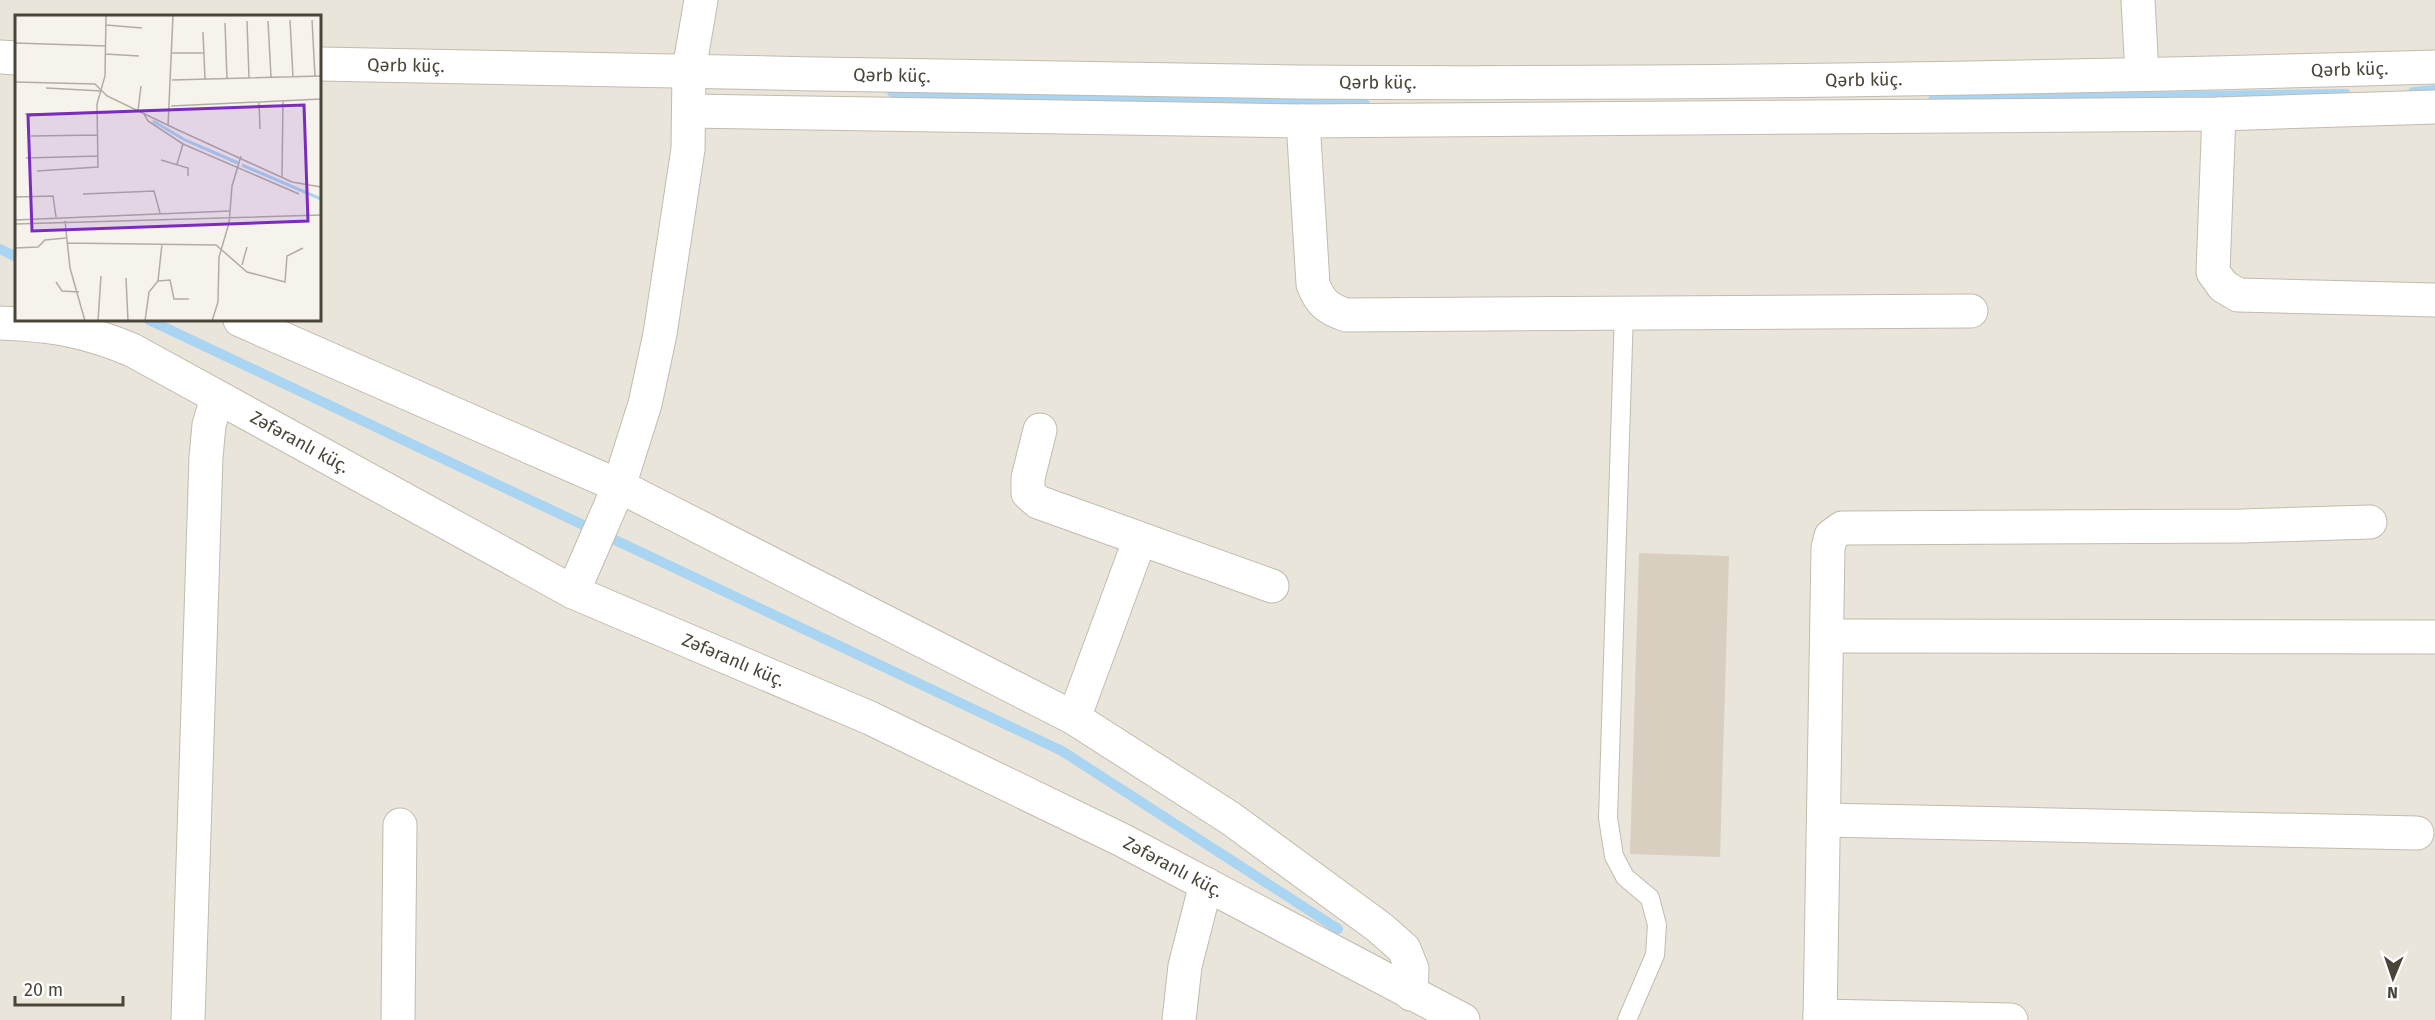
<svg xmlns="http://www.w3.org/2000/svg" width="2435" height="1020" viewBox="0 0 2435 1020" font-family="'Fira Sans',sans-serif">
	<style>
		.residential { fill: #eae5da; fill-rule: evenodd }
		.lines { fill: none; stroke-linecap: round; stroke-linejoin: round }
		.stream { stroke: #a9d4f2; stroke-width: 10 }
		.building { fill: #d8cfc1 }
		.service-casing { stroke: #c2bbae; stroke-width: 20 }
		.minor-casing { stroke: #c2bbae; stroke-width: 35 }
		.service { stroke: #fff; stroke-width: 18 }
		.minor { stroke: #fff; stroke-width: 33 }
		.labels { text-anchor: middle; stroke-width: 5; stroke-linejoin: round; paint-order: stroke }
		.street-label { font-size: 18px; fill: #4b4439; stroke: #fff }
		.inset-river { fill: none; stroke: #a9d4f2; stroke-width: 3 }
		.inset-road { fill: none; stroke: #b2ada4; stroke-width: 1.5 }
		.view { fill: #7b2cbf; fill-opacity: 0.15; stroke: #7b2cbf; stroke-width: 3 }
		.inset-edge { fill: none; stroke: #4b4439; stroke-width: 3 }
	</style>
	<rect width="100%" height="100%" fill="#f6f3ec"/>
	<path class="residential" d="M0,0H2435V1020H0ZM16,16H320V320H16Z"/>
	<g class="lines">
		<path class="stream" d="M892,92L1365,104
			M2413,92L2435,90
			M1933,100L2346,94
			M0,249L16,257
			M149,320L1062,751L1338,929"/>
	</g>
	<path class="building" d="M1639,553L1729,556L1720,857L1630,854Z"/>
	<g class="lines">
		<g class="service-casing">
			<path id="service" d="M1624,312L1608,818L1614,856L1625,877L1650,898L1657,925L1655,955L1627,1020"/>
		</g>
		<g class="minor-casing">
			<g id="minor">
				<path d="M2138,0L2142,74"/>
				<path d="M0,57L16,58"/>
				<path id="s1" d="M320,64C645,69 972,79 1297,82C1676,85 2056,78 2435,67"/>
				<path d="M690,111L1303,121L2219,114L2435,107"/>
				<path d="M2219,114L2213,272L2223,286L2238,295L2435,300"/>
				<path d="M1303,121L1313,284C1320,303 1328,309 1346,315L1971,311"/>
				<path d="M240,320L619,486L1074,718L1230,818L1379,927L1404,949L1412,969L1411,994"/>
				<path id="s2" d="M0,323C52,325 84,330 132,350L573,592L870,718L1122,840L1463,1020"/>
				<path d="M1040,430L1028,478V493L1038,502L1272,586"/>
				<path d="M573,592L619,486L645,404L660,334L688,149L689,70L701,0"/>
				<path d="M1829,636L2435,637"/>
				<path d="M1074,718L1140,539"/>
				<path d="M1824,820L2417,833"/>
				<path d="M1820,1016L2011,1020"/>
				<path d="M188,1020L206,457L209,425L217,398"/>
				<path d="M398,1020L400,825"/>
				<path d="M1179,1020L1185,966L1206,884"/>
				<path d="M1820,1020L1828,548L1831,536L1842,528L2242,526L2370,522"/>
			</g>
		</g>
		<use href="#service" class="service"/>
		<use href="#minor" class="minor"/>
	</g>
	<g class="labels">
		<g class="street-label">
			<text dy="6" stroke="none"><textPath href="#s1" startOffset="86">Qərb küç.</textPath></text>
			<text dy="6" stroke="none"><textPath href="#s1" startOffset="2030">Qərb küç.</textPath></text>
			<text dy="6" stroke="none"><textPath href="#s1" startOffset="572">Qərb küç.</textPath></text>
			<text dy="6" stroke="none"><textPath href="#s1" startOffset="1544">Qərb küç.</textPath></text>
			<text dy="6" stroke="none"><textPath href="#s1" startOffset="1058">Qərb küç.</textPath></text>
			<text dy="6" stroke="none"><textPath href="#s2" startOffset="327">Zəfəranlı küç.</textPath></text>
			<text dy="6" stroke="none"><textPath href="#s2" startOffset="813">Zəfəranlı küç.</textPath></text>
			<text dy="6" stroke="none"><textPath href="#s2" startOffset="1299">Zəfəranlı küç.</textPath></text>
		</g>
	</g>
	<g transform="translate(15 15)">
		<rect width="306" height="306" fill="#f6f3ec"/>
		<path class="inset-river" d="M138,106L170,125L223,148M227,150L306,184"/>
		<path class="inset-road" d="M275,5L278,62M297,5L300,61M232,6L234,63M253,6L256,62M210,8L212,64M91,10L127,13M188,17L190,65M0,28L91,31M157,38H189M90,39L124,41M157,65L306,61M0,67L80,69L92,81L163,115L277,167L306,172M31,73L87,76M244,88L245,114M156,91L306,84M123,96L126,71M10,99L83,98M129,99L133,106L168,129L284,179M153,111L158,0M16,121L83,120M11,143L83,141M146,145L173,153V161M162,149L168,129M22,156L83,152L82,89L90,61L91,0M267,162L268,86M68,179L139,176L145,198M0,182L38,181L41,202M0,205L214,196M50,206L55,253L70,306M0,209L306,200M52,228L201,230L232,257L270,267L272,241L288,233M0,233L23,232L30,225L51,223M227,250L232,232M111,263L113,306M143,266L155,265L159,284H174M41,267L47,276L64,277M83,306L86,261M130,306L134,277L143,266L147,229M197,306L203,287L204,242L214,208L217,171L226,141"/>
		<path class="view" d="M289,90L293,206L17,216L13,100Z"/>
		<rect width="306" height="306" class="inset-edge"/>
	</g>
	<g transform="translate(2393 978) rotate(182)" stroke="#ffffff" stroke-width="4.5" paint-order="stroke">
	<path d="M0-4.5L10 22L0 15L-10 22Z" fill="#4b4439"/>
	<text y="-9" font-size="16" font-weight="bold" text-anchor="middle" fill="#4b4439">N</text>
	</g>
	<path d="M15 996v9h108v-9" fill="none" stroke="#4b4439" stroke-width="3"/>
	<text x="24" y="996" font-size="18" fill="#4b4439" stroke="#ffffff" stroke-width="4.5" paint-order="stroke">20 m</text>
</svg>
